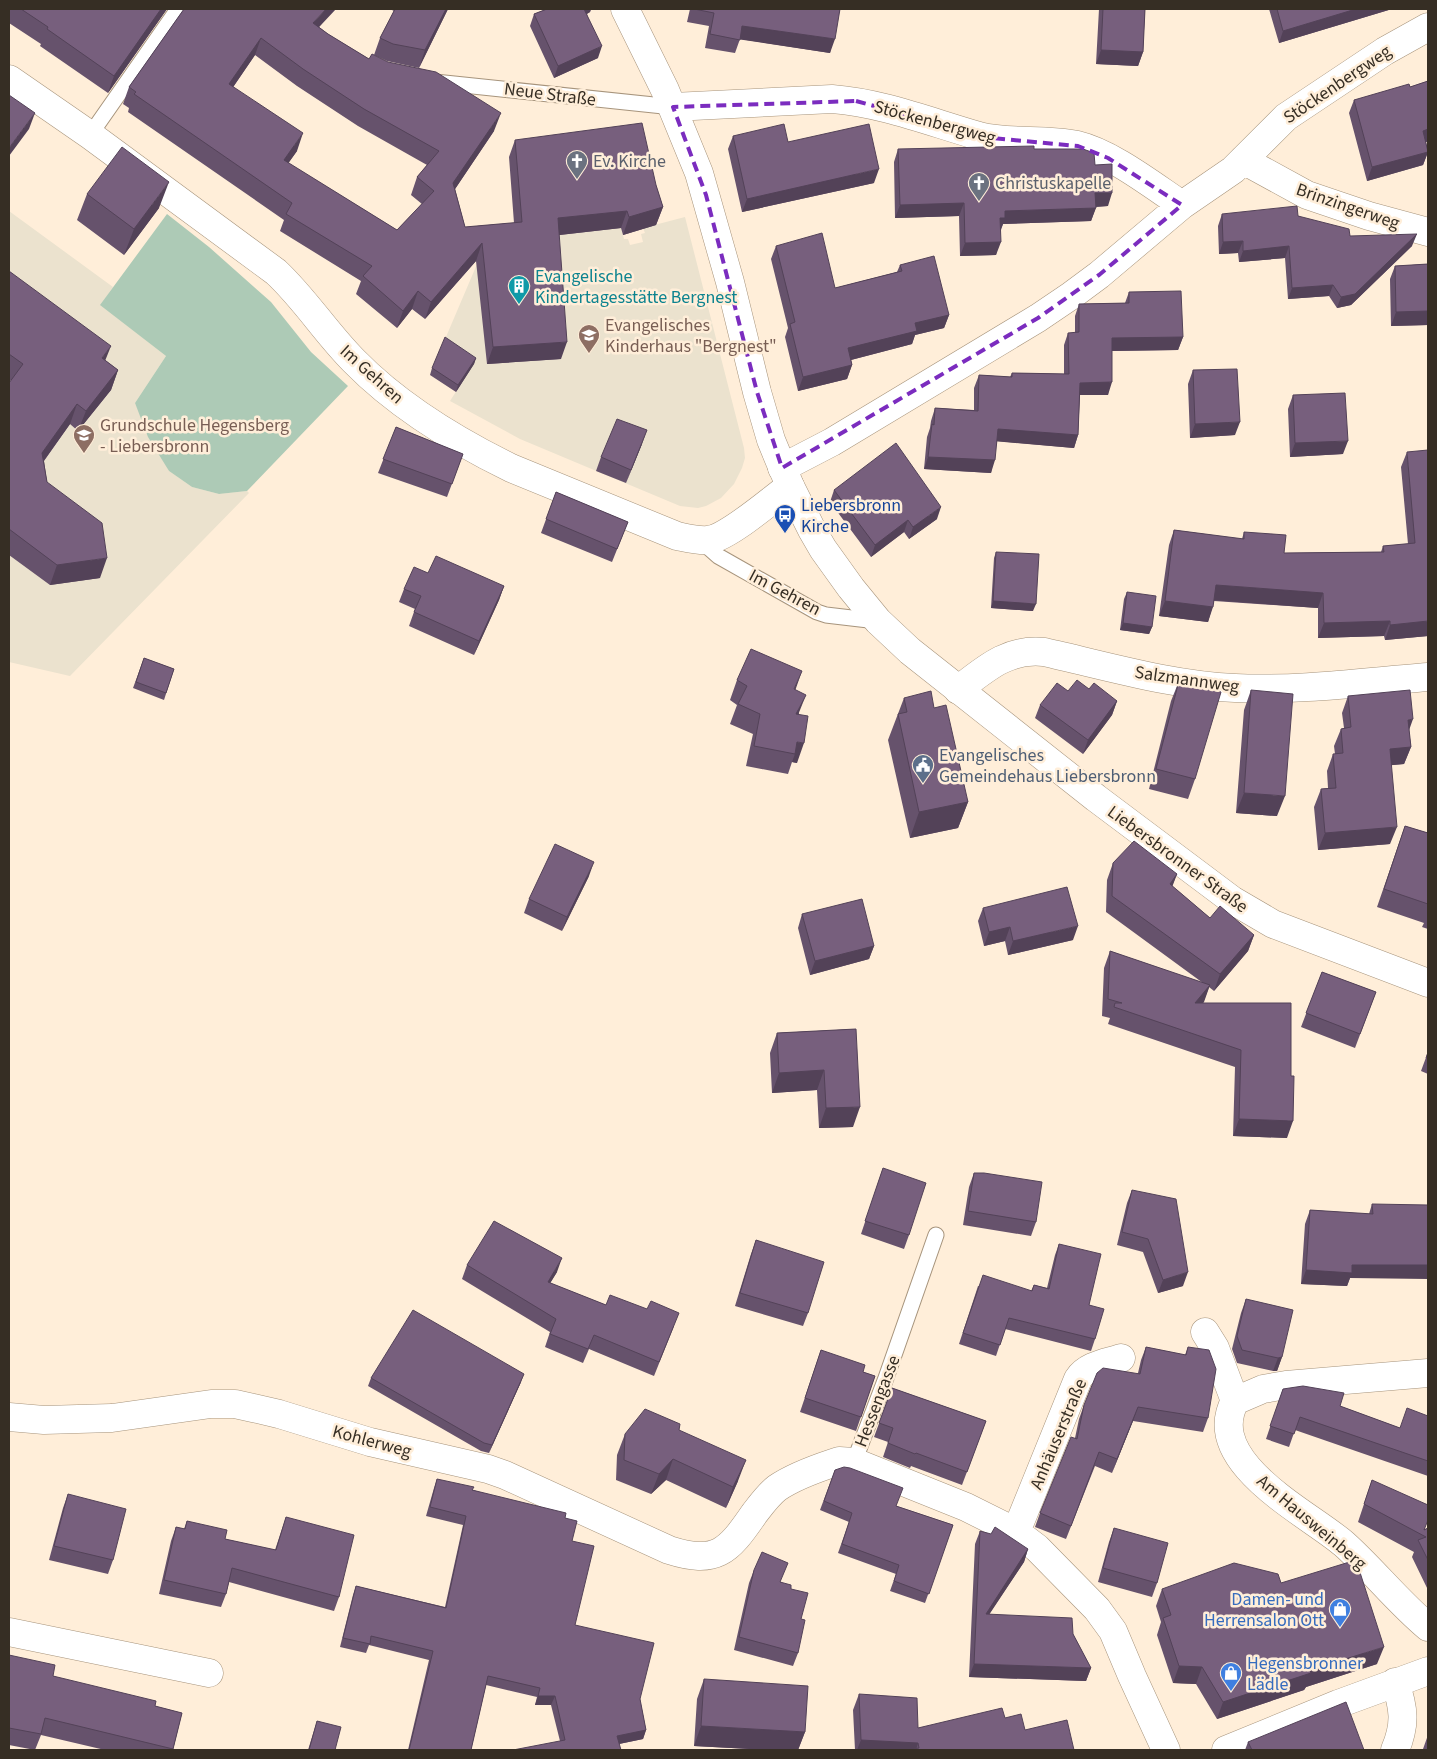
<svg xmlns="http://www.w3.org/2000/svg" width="1437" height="1759" viewBox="0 0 1437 1759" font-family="'Source Sans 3',sans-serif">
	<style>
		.education { fill: #ebe2ce }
		.green { fill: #adcab6 }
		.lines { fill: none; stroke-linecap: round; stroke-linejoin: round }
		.lane-casing { stroke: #a7947c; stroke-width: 17 }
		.street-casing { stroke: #a7947c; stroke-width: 29 }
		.secondary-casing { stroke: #a7947c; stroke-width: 29 }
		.lane { stroke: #fff; stroke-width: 15 }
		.street { stroke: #fff; stroke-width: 28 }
		.secondary { stroke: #fff; stroke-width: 28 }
		.wall { fill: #66526c; fill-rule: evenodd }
		.shaded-wall { fill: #534258 }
		.building { fill: #775f7d; stroke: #534258; fill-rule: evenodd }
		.marked { fill: none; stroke: #7b2cbf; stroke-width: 4; stroke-dasharray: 10 6; stroke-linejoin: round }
		.labels { text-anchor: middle; stroke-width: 5; stroke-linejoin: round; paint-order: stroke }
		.street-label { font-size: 18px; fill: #362e24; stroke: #ffeed9 }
		.worship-label { font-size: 18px; fill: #5b616d; stroke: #ffeed9; text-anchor: start }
		.culture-label { font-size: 18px; fill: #0d838f; stroke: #ffeed9; text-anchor: start }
		.education-label { font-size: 18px; fill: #785e54; stroke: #ffeed9; text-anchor: start }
		.transit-label { font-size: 18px; fill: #164399; stroke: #ffeed9; text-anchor: start }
		.service-label { font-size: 18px; fill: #4e5e75; stroke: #ffeed9; text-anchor: start }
		.shop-label { font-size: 18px; fill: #366cbe; stroke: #ffeed9; text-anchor: end }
	</style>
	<rect width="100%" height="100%" fill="#ffeed9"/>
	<path class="education" d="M9,211L113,287L101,305L166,356L135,403L169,471L192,487L219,494L247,491L249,493L70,676L9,662Z
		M685,217L744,448L745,458L742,468L734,484L721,498L706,506L698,508L680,506L520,439L450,401L473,365L443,344L486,243L621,228L624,239H628L630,245L643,242L641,234L645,233L643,228Z"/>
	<path class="green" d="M167,214L209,247L271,302L311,352L348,386L247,491L219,494L192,487L169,471L148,437L135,403L166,356L100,305Z"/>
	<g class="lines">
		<g class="lane-casing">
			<path id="lane" d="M435,82L673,107
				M90,135L178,9
				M700,540L718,556L817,612L826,615L877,621
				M854,1462L886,1378L936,1235"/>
		</g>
		<g class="street-casing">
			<path id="street" d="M9,79L90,135L276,272C305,299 326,333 354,361C397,405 456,441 511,468L677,536C687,538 698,541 708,540C728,538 772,499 790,486
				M673,107L832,99C883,103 930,122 979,136C1011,144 1045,138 1077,145C1111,153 1152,185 1182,205
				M1243,160L1307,195L1369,216L1428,232
				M782,468L832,442L1038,318L1072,295L1099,275L1182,205L1233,170L1286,117L1385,51L1428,27
				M958,690C985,669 1008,648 1044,652C1107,666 1170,685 1235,688C1299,691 1364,682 1428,677
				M1205,1332L1215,1348L1235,1401
				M1428,1373L1286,1385L1263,1389L1235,1401C1202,1462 1308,1513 1344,1544C1373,1570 1398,1602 1428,1627
				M9,1417L44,1420L112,1418L211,1404H235L253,1408L279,1414L370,1442L488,1469L505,1475L669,1550C716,1565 728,1552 754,1514C761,1505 768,1495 777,1488C793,1477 815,1469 833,1463L839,1461L854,1462L966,1507L1016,1532L1037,1548L1097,1609L1113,1631L1132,1676L1166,1750
				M1016,1532L1078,1379C1087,1365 1106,1363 1121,1358
				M9,1632L209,1673"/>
		</g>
		<g class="secondary-casing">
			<path id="secondary" d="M625,9L665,90L699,173L730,282L757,392L771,440L790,486L812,530L823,549L851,588L878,621L910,651L1096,798L1232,900L1273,924L1428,983
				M1395,1682C1404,1708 1406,1724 1395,1750
				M1226,1750L1338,1704L1428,1671"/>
		</g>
		<use href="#lane" class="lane"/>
		<use href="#street" class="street"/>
		<use href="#secondary" class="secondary"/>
	</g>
	<path class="wall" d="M9,9H167L108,93L40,46L41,44L9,23Z
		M184,9L319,27L328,34L369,59L494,131L455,189L465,227L514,223L509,157L515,140L656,185L663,207L656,225L623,235L621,228L559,235L561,359L487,364L476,261L425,319L412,309L397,328L356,294L361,281L280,231L284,220L128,112L129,108L123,104L129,87ZM255,55L297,86L358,126L427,165L417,177L411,195L422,204L397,230L288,163L297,151L233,87Z
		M390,9H448L419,68L387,61L374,55L380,38L394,11Z
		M547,9H591L590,12L587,14L598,58L554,78L530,26L534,14Z
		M690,9H840L830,53L740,39L735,53L705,48L709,26L687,22Z
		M1099,9H1145L1143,52L1138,66L1096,64Z
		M1269,9H1392L1279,43Z
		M1428,81V142H1426L1428,152L1423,165L1367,181L1349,113L1354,100L1410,87Z
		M733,136L788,142L874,183L742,212L728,149Z
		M898,149H1034L1095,165L1108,206L1096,207L1091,221L1003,224L1001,230L996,255L960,256L959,216L895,218L894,162Z
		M87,194L159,208L124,255L77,220Z
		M1222,214L1298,216L1350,236L1412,246L1351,305L1337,308L1329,296L1288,299L1285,258L1239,262L1238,253L1219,254L1218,226Z
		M776,246L835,288L897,272L900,265L949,315L944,328L915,335L912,344L851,360L852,365L847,379L798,391L785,337L788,328L771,259Z
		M1428,264V325L1391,326L1390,279L1395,266Z
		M9,271L105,360L118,370L111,390L78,431L70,424L44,461L47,482L100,578L50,585L9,555V383L11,381L9,379Z
		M1129,292L1183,337L1178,350L1112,351L1108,395H1080L1078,435L1074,448L997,441L991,473L924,469L927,437L930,428L931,421L935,408L974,410V388L979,375L1010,377L1012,373L1064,374V345L1068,333H1075V316L1079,304L1125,303Z
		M476,358L474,364L456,392L430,375L432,368Z
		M1193,370L1235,435L1190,438L1188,384Z
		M1293,395L1343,454L1290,457L1288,409Z
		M396,427L463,454L447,497L378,473Z
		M642,444L626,483L596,471L601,457Z
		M1407,452L1428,636L1385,640L1384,636L1318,638V608L1214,601L1208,622L1159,616L1169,545L1174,530L1242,539L1244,532L1284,553L1381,552L1383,546L1408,544L1401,467Z
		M834,490L937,519L909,539L904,532L871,557L830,502Z
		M556,492L628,522L612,562L541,533Z
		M996,552L1033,611L991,608L994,558Z
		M428,573L504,586L499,600L474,655L409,626L415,609L399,602L404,589Z
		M1127,592L1152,627L1149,634L1120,630L1124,599Z
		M144,658L174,669L164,700L133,688Z
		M737,680L796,690L799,714L797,763L792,762L788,774L746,766L753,734L730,724L737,705L730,700Z
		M1179,681L1195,779L1188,799L1149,789L1171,701Z
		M1089,689L1117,701L1112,715L1083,754L1035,718L1040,705L1068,691Z
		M1251,690L1277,816L1236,813L1244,710Z
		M1348,696L1409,730L1411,747L1404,764L1391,765L1390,844L1318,850L1314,807L1321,789L1328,788L1327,771L1333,754H1335L1334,746L1341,729L1344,728L1342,713Z
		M904,698L934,708L968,802L958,828L910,838L888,740Z
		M1405,826L1428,833V929L1422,927L1424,923L1377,907Z
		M1113,863L1177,874L1172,886L1210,918L1254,935L1248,951L1214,991L1209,987L1203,1003H1291L1287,1138L1233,1136L1235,1067L1108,1024L1110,1018L1102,1016L1104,968L1110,951L1203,983L1106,912L1107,880Z
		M589,876L562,931L524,913L529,899Z
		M983,908L1073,940L1008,955L1005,941L984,946L978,921Z
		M802,914L874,946L869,959L810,975L798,928Z
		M1322,972L1376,992L1355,1048L1301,1027Z
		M856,1029L853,1127L819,1128L817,1090L772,1093L770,1053L777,1033Z
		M1428,1052V1074L1421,1071Z
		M883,1168L909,1235L904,1249L861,1234Z
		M974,1173L1036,1222L1031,1236L963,1225L969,1187Z
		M1132,1190L1183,1286L1158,1293L1143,1252L1117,1245L1127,1203Z
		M1372,1204L1398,1278H1350L1347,1286L1301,1284L1305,1224L1310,1210L1369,1214Z
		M756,1240L808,1313L803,1326L735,1306L751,1254Z
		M1059,1244L1089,1305L1095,1339L1091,1351L1005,1329L996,1356L959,1344L978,1286L1031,1291L1034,1285L1047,1288L1055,1255Z
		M467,1265L557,1272L550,1283L606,1305L674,1326L654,1376L589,1349L583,1363L545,1347L550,1332L462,1279Z
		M1246,1299L1282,1357L1277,1371H1273L1237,1363L1232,1349L1241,1313Z
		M1146,1347L1185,1355L1188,1347L1208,1418L1203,1432L1133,1421L1112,1473L1095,1466L1066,1539L1035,1527L1040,1513L1075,1438L1079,1419L1084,1405L1138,1373L1141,1360Z
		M821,1350L863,1372L875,1376L856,1431L800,1412Z
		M371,1378L521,1382L489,1453L481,1451L368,1386Z
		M892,1388L986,1421L962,1485L911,1466L910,1468L883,1457L888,1442L874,1437Z
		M1283,1389L1340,1406L1400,1428L1428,1416V1476L1295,1430L1289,1447L1266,1439Z
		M679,1430L738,1481L726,1508L666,1480L651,1494L616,1480L617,1455L625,1434Z
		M835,1470L896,1506L953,1525L925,1603L890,1591L896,1574L838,1553L849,1522L820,1510Z
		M437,1479L565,1518L572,1541L575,1625L640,1699L646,1730L643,1739L619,1744L560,1741L551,1705H535L537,1697L486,1685L471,1750H408L429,1660L369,1645L366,1653L340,1647L353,1595L356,1586L445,1607L463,1525L426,1516L434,1488Z
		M1372,1480L1425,1529L1428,1528V1590L1412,1557L1414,1552L1358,1522Z
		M68,1494L113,1560L108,1574L49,1560L63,1508Z
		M286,1517L339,1597L334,1611L229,1582L226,1594L221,1607L159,1594L171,1541L176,1527L184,1529L187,1521L225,1539L275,1550Z
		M1114,1528L1157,1583L1152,1597L1098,1582L1109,1542Z
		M980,1531L1028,1549L1024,1562L989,1614L1073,1634L1091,1668L1086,1681L969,1677L975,1544Z
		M754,1570L781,1582L791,1589L798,1653L793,1666L734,1650L749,1583Z
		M1281,1583L1377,1664L1306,1687L1304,1690L1217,1719L1196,1684L1173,1683L1157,1635L1161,1622L1156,1606L1162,1589Z
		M9,1655L53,1676L155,1706L182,1713L173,1750H105L41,1735L35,1750L9,1745Z
		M704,1679L805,1732L798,1750H771L694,1746L697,1699Z
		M859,1694L918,1728L1005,1718L1025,1730L1074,1750H855L853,1710Z
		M317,1721L335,1750H338H308Z
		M1428,1735V1750L1423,1749Z
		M1248,1742L1364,1750H1245Z"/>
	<path class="shaded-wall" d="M161,9H167L108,93L114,76Z
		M326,9H336L307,40L313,23Z
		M446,9H448L419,68L425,50Z
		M582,9H591L590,12L579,18Z
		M1356,9H1392L1279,43L1283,31Z
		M742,26L835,39L830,53L737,39Z
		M261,38L255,55L223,102L229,84Z
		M602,46L598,58L554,78L558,66Z
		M1101,50L1143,52L1138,66L1096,64Z
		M35,113L29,129L9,156V148Z
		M501,113L494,131L447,201L453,183Z
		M1428,129V141L1418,145L1423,131Z
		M303,133L297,151L278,178L284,160Z
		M1428,152L1423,165L1367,181L1372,167Z
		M879,169L874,183L742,212L747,199Z
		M169,182L159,208L124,255L134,229Z
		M1095,193H1112L1108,206L1091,207Z
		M964,203L959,216L895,218L900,205Z
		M663,207L656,225L623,235L629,217Z
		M1096,208L1091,221L1003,224L1000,231V218L1005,211Z
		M627,211L621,228L551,236L558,218Z
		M1417,234L1412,246L1351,305L1337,308L1341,297Z
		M1243,241L1238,253L1219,254L1223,242Z
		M1001,242L996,255L960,256L965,243Z
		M482,243L476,261L425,319L431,302Z
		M1289,246L1285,258L1239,262L1243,251Z
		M1333,285L1329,296L1288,299L1292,288Z
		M418,291L412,309L397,328L403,311Z
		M1428,311V325L1391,326L1396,312Z
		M949,315L944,328L915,335L912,344L843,362L848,348L915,323Z
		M1183,337L1178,350L1107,351L1112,338Z
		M567,342L561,359L487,364L493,347Z
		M111,346L103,366L102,358Z
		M476,358L474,364L456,392L458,385Z
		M852,365L847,379L798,391L803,377Z
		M118,370L111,390L78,431L86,411Z
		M1112,382L1108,395H1075L1080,383Z
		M77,404L70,424L35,473L42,453Z
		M1240,422L1235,435L1190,438L1195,424Z
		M998,429L1078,435L1074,448L993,441Z
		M647,430L642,444L626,483L631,470Z
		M1348,441L1343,454L1290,457L1295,443Z
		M928,457L995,460L991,473L924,469Z
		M941,507L937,519L909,539L913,527Z
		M908,520L904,532L871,557L875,545Z
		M107,558L100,578L50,585L57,565Z
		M1216,585L1323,593L1318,608L1210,600Z
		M504,586L499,600L474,655L479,641Z
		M993,601L1036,604L1033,611L991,608Z
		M1165,601L1213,607L1208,622L1159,616Z
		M1390,621L1384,636L1318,638L1324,623Z
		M1428,621V636L1385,640L1390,625Z
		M1123,623L1152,627L1149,634L1120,630Z
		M802,671L795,691L794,689Z
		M806,695L798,715L796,714Z
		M1117,701L1112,715L1083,754L1088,740Z
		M1413,719L1407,736L1408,720Z
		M797,742L804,743L797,763L792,762L795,754Z
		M1411,747L1404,764L1383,766L1390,749Z
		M1244,793L1285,796L1277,816L1236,813Z
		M968,802L958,828L910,838L919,812Z
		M1397,827L1390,844L1318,850L1325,833Z
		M594,862L589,876L562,931L567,917Z
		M1177,874L1171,890L1170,884Z
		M1078,926L1073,940L1008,955L1013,941Z
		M1010,927L1005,941L984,946L989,932Z
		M1254,935L1248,951L1214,991L1220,974Z
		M874,946L869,959L810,975L815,961Z
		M1210,985L1204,1002L1188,1020L1195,1003Z
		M824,1070L817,1090L772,1093L779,1073Z
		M860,1107L853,1127L819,1128L826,1108Z
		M1239,1119L1293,1121L1287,1138L1233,1136Z
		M562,1258L557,1272L543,1295L548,1282Z
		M1403,1264L1428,1265V1279L1350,1278L1347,1286L1301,1284L1306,1270L1352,1265Z
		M1188,1272L1183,1286L1158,1293L1163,1280Z
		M1282,1357L1277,1371H1273L1278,1358Z
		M524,1374L521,1382L489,1453L492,1445Z
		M1138,1407L1133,1421L1112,1473L1117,1459Z
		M673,1459L666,1480L651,1494L659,1474Z
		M746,1460L738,1481L726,1508L733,1487Z
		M1028,1549L1024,1562L981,1627L986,1614Z
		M1384,1647L1377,1664L1306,1687L1304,1690L1217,1719L1223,1702L1310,1670Z
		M974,1664L1091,1668L1086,1681L969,1677Z
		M1179,1666L1202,1667L1196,1684L1173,1683Z
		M538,1696H555L551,1705H535Z
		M701,1726L805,1732L798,1750H771L694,1746Z
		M646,1730L643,1739L614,1745L617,1736Z
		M861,1740L918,1743L916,1750H857Z"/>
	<path class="building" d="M21,9H161L114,76L47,29L48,27Z
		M184,9H326L313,23L328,34L369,59L372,54L388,62L436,72L501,113L453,183L465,227L522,222L515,140L642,123L656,185L663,207L629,217L627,211L558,218L567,342L493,347L482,243L431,302L418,291L403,311L363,276L372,266L286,214L292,203L134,94L136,92L129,87ZM261,38L303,69L364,109L439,151L417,177L434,191L397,230L284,160L303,133L229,84Z
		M395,9H446L425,50L393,44L380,38Z
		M547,9H584L602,46L558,66L534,14Z
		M694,9H840L835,39L742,26L740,40L710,34L714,13Z
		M1103,9H1145L1143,52L1101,50Z
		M1277,9H1356L1283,31Z
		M1428,81V129L1423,131L1428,152L1372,167L1354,100L1409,84L1410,87Z
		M9,95L35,113L9,148Z
		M784,124L788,142L869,124L879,169L747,199L733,136Z
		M1034,146V149H1083L1094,153L1095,165L1112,164V193H1095L1096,208L1005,211V218H1000L1001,242L965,243L964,203L900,205L898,149Z
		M122,147L169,182L134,229L87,194Z
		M1297,206L1298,216L1349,229L1350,236L1417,234L1355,294L1341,297L1333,285L1292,288L1289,246L1243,251V241L1223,242L1222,214Z
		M822,233L835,288L902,271L900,265L934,256L949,315L915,323L917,331L848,348L852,365L803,377L790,324L795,322L776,246Z
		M1428,264V311L1396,312L1395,266Z
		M9,271L111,346L102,358L118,370L86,411L77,404L42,453L47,482L102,523L107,558L57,565L9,529V383L23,364L9,354Z
		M1181,291L1183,337L1112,338V382L1080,383L1078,435L998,429L995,460L928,457L932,424L934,425L935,408L978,411L979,375L1012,377V373L1069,374L1068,333L1079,332V304L1129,303V292Z
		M445,337L476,358L458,385L432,368Z
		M1237,369L1240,422L1195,424L1193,370Z
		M1345,393L1348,441L1295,443L1293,395Z
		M617,419L647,430L631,470L601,457Z
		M396,427L463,454L452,484L383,459Z
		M896,443L941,507L913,527L908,520L875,545L834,490Z
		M1428,450V621L1390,625V621L1324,623L1323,593L1216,585L1213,607L1165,601L1174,530L1244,539V532L1286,535L1284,553L1384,552L1383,546L1415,543L1407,452Z
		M556,492L628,522L617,549L546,519Z
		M996,552L1039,554L1036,604L993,601Z
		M436,556L504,586L479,641L414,612L421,596L404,589L414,567L428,573Z
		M1127,592L1156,596L1152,627L1123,623Z
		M751,649L802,671L794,689L806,695L796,714L808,716L804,743L797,742L795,754L754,746L760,714L738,704L747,686L737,680Z
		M144,658L174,669L166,693L136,682Z
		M1077,680L1089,689L1094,683L1117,701L1088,740L1040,705L1057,683L1068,691Z
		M1179,681L1221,692L1195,779L1156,769Z
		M1251,690L1293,694L1285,796L1244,793Z
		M1410,690L1413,719L1408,720L1411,747L1390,749L1397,827L1325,833L1321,789L1336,788L1333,754L1343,753L1341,729L1351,727L1348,696Z
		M931,691L934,708L946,705L968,802L919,812L898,714L907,712L904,698Z
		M1405,826L1428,833V904L1384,889Z
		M1134,841L1177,874L1170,884L1210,918L1220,906L1254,935L1220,974L1112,896L1113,863Z
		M555,844L594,862L567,917L529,899Z
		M1067,887L1078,926L1013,941L1010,927L989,932L983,908Z
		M862,899L874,946L815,961L802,914Z
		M1110,951L1210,985L1195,1003H1291V1076H1294L1293,1121L1239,1119L1241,1050L1114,1007L1115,1003H1122L1108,999Z
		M1322,972L1376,992L1360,1034L1306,1013Z
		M856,1029L860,1107L826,1108L824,1070L779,1073L777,1033Z
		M1428,1052V1058H1426Z
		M883,1168L926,1183L909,1235L865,1221Z
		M974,1173H984L1042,1182L1036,1222L968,1211Z
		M1132,1190L1176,1199L1188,1272L1163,1280L1148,1239L1122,1232Z
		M1372,1204L1428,1205V1265H1352V1273L1306,1270L1310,1210L1373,1214Z
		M494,1221L562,1258L548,1282L606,1305L610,1295L647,1309L651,1301L679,1313L659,1362L594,1335L588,1349L550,1334L556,1319L467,1265Z
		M756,1240L824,1262L808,1313L740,1293Z
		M1059,1244L1101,1254L1089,1305L1104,1309L1095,1339L1009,1318L1000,1345L963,1333L983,1275L1032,1291L1034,1285L1049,1289Z
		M1246,1299L1293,1310L1282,1357L1278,1358L1242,1350L1237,1336Z
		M413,1310L524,1374L492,1445L484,1443L371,1378Z
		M1146,1347L1186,1355L1188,1347L1209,1350L1216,1369L1208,1418L1138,1407L1117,1459L1099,1452L1071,1526L1040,1513L1071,1437L1077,1439L1084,1405L1097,1373L1103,1368L1140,1374Z
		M821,1350L865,1365L863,1372L875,1376L861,1417L805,1398Z
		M1303,1386L1344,1393L1340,1406L1400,1428L1407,1408L1428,1416V1461L1300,1417L1294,1434L1270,1426L1283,1389Z
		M892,1388L986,1421L967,1472L916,1453L915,1454L888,1443L893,1428L879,1423Z
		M645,1409L680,1424L679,1430L746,1460L733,1487L673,1459L659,1474L624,1460L625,1434Z
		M844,1467L850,1468L903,1488L896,1506L953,1525L929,1594L894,1581L899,1565L842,1544L852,1513L824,1501L835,1470Z
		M437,1479L474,1487L472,1490L566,1513L565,1518L577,1521L572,1541L594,1546L575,1625L654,1643L640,1699L646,1730L617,1736L621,1750H513L565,1740L555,1696H538L540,1688L488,1676L471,1750H409L433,1651L371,1636L370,1644L343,1638L356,1586L446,1608L466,1516L430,1507Z
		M1372,1480L1428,1505V1520L1424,1530L1428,1528V1560L1418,1540L1426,1537L1364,1504Z
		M68,1494L126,1509L113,1560L54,1546Z
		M286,1517L354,1535L339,1597L232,1568L226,1594L164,1580L176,1527L185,1529L187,1521L227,1530L225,1539L276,1550Z
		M995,1527L1028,1549L986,1614L1072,1618L1073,1634L1091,1668L974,1664L980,1531L991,1534Z
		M1114,1528L1168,1543L1157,1583L1103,1568Z
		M762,1552L788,1563L780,1582L791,1585V1589L808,1593L801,1619L805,1620L798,1653L739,1637L754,1570Z
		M1356,1560L1384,1647L1310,1670L1311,1673L1223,1702L1202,1667L1179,1666L1163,1618L1171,1615L1162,1589L1234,1563L1278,1574L1281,1583Z
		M9,1655L55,1665L53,1676L156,1701L155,1706L182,1713L173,1749L45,1718L41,1734L9,1728Z
		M704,1679L808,1686L805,1732L701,1726Z
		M859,1694L917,1698L918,1728L1002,1708L1005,1718L1021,1714L1025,1730L1067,1720L1074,1750H908L919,1748L918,1743L861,1740Z
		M1346,1702L1364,1750H1252L1248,1742Z
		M317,1721L341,1727L335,1750H338H309Z"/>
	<path class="marked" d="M856,101L992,138L1078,146L1108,158L1182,205L1099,275L1038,318L782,468L757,392L706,195L673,107Z"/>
	<defs>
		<g id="church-pin" transform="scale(1.125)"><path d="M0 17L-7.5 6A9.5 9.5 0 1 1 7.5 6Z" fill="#6b7280" stroke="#ffeed9"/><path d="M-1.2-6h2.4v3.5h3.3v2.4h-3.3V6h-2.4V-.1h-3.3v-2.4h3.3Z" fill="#fff"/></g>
		<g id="building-pin" transform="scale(1.125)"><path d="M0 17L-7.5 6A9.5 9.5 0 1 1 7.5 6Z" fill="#0f9aa8" stroke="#ffeed9"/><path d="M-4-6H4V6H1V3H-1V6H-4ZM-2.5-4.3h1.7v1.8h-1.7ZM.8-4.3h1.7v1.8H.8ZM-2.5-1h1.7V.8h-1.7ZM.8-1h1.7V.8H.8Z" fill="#fff"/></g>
		<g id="school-pin" transform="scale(1.125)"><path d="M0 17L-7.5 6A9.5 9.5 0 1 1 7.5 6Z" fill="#8d6e63" stroke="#ffeed9"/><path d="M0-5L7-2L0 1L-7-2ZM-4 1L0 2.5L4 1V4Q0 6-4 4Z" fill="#fff"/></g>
		<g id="bus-pin" transform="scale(1.125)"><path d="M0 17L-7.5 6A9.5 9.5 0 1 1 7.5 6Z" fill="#1a4fb4" stroke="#ffeed9"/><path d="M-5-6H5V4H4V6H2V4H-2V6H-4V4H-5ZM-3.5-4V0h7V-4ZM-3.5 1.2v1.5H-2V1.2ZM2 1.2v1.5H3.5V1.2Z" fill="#fff"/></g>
		<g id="civic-pin" transform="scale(1.125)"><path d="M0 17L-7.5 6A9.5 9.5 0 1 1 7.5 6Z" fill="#5c6f8a" stroke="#ffeed9"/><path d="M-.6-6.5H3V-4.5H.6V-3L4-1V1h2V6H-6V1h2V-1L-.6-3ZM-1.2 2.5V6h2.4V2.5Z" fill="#fff"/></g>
		<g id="shop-pin" transform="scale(1.125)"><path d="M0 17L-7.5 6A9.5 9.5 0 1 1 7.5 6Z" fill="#3f7fe0" stroke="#ffeed9"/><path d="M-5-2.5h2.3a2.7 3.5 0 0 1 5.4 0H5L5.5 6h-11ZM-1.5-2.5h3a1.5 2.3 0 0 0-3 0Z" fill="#fff"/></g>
	</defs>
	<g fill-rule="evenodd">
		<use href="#church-pin" x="577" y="161"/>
		<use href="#church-pin" x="979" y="183"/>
		<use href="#building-pin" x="519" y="286"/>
		<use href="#school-pin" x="589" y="335"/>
		<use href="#school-pin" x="84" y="435"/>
		<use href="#bus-pin" x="785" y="515"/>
		<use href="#civic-pin" x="923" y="765"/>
		<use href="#shop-pin" x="1340" y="1609"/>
		<use href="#shop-pin" x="1231" y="1673"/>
	</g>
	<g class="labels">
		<g class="street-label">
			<text transform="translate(1337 84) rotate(-34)" y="6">Stöckenbergweg</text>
			<text transform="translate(550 94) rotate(7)" y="6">Neue Straße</text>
			<text transform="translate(935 122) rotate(15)" y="6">Stöckenbergweg</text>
			<text transform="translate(1348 206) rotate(19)" y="6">Brinzingerweg</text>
			<text transform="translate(372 374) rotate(42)" y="6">Im Gehren</text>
			<text transform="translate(785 592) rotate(28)" y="6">Im Gehren</text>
			<text transform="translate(1187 679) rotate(8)" y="6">Salzmannweg</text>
			<text transform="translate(1178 859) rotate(36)" y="6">Liebersbronner Straße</text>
			<text transform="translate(877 1401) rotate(-69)" y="6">Hessengasse</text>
			<text transform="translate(1058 1434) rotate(-67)" y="6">Anhäuserstraße</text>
			<text transform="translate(372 1441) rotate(15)" y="6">Kohlerweg</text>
			<text transform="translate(1312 1522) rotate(40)" y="6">Am Hausweinberg</text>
		</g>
		<g class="worship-label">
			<text x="593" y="167">Ev. Kirche</text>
			<text x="995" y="189">Christuskapelle</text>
		</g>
		<g class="culture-label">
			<text x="535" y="282">Evangelische<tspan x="535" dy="21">Kindertagesstätte Bergnest</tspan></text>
		</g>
		<g class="education-label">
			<text x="605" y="331">Evangelisches<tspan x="605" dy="21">Kinderhaus "Bergnest"</tspan></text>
			<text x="100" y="431">Grundschule Hegensberg<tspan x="100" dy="21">- Liebersbronn</tspan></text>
		</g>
		<g class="transit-label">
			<text x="801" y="511">Liebersbronn<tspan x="801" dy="21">Kirche</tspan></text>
		</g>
		<g class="service-label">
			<text x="939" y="761">Evangelisches<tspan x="939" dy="21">Gemeindehaus Liebersbronn</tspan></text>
		</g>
		<g class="shop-label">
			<text x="1324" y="1605">Damen- und<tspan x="1324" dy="21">Herrensalon Ott</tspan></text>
			<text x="1247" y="1669" text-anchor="start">Hegensbronner<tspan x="1247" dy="21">Lädle</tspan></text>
		</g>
	</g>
	<rect width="1437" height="1759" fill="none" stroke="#362e24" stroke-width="20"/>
</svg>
